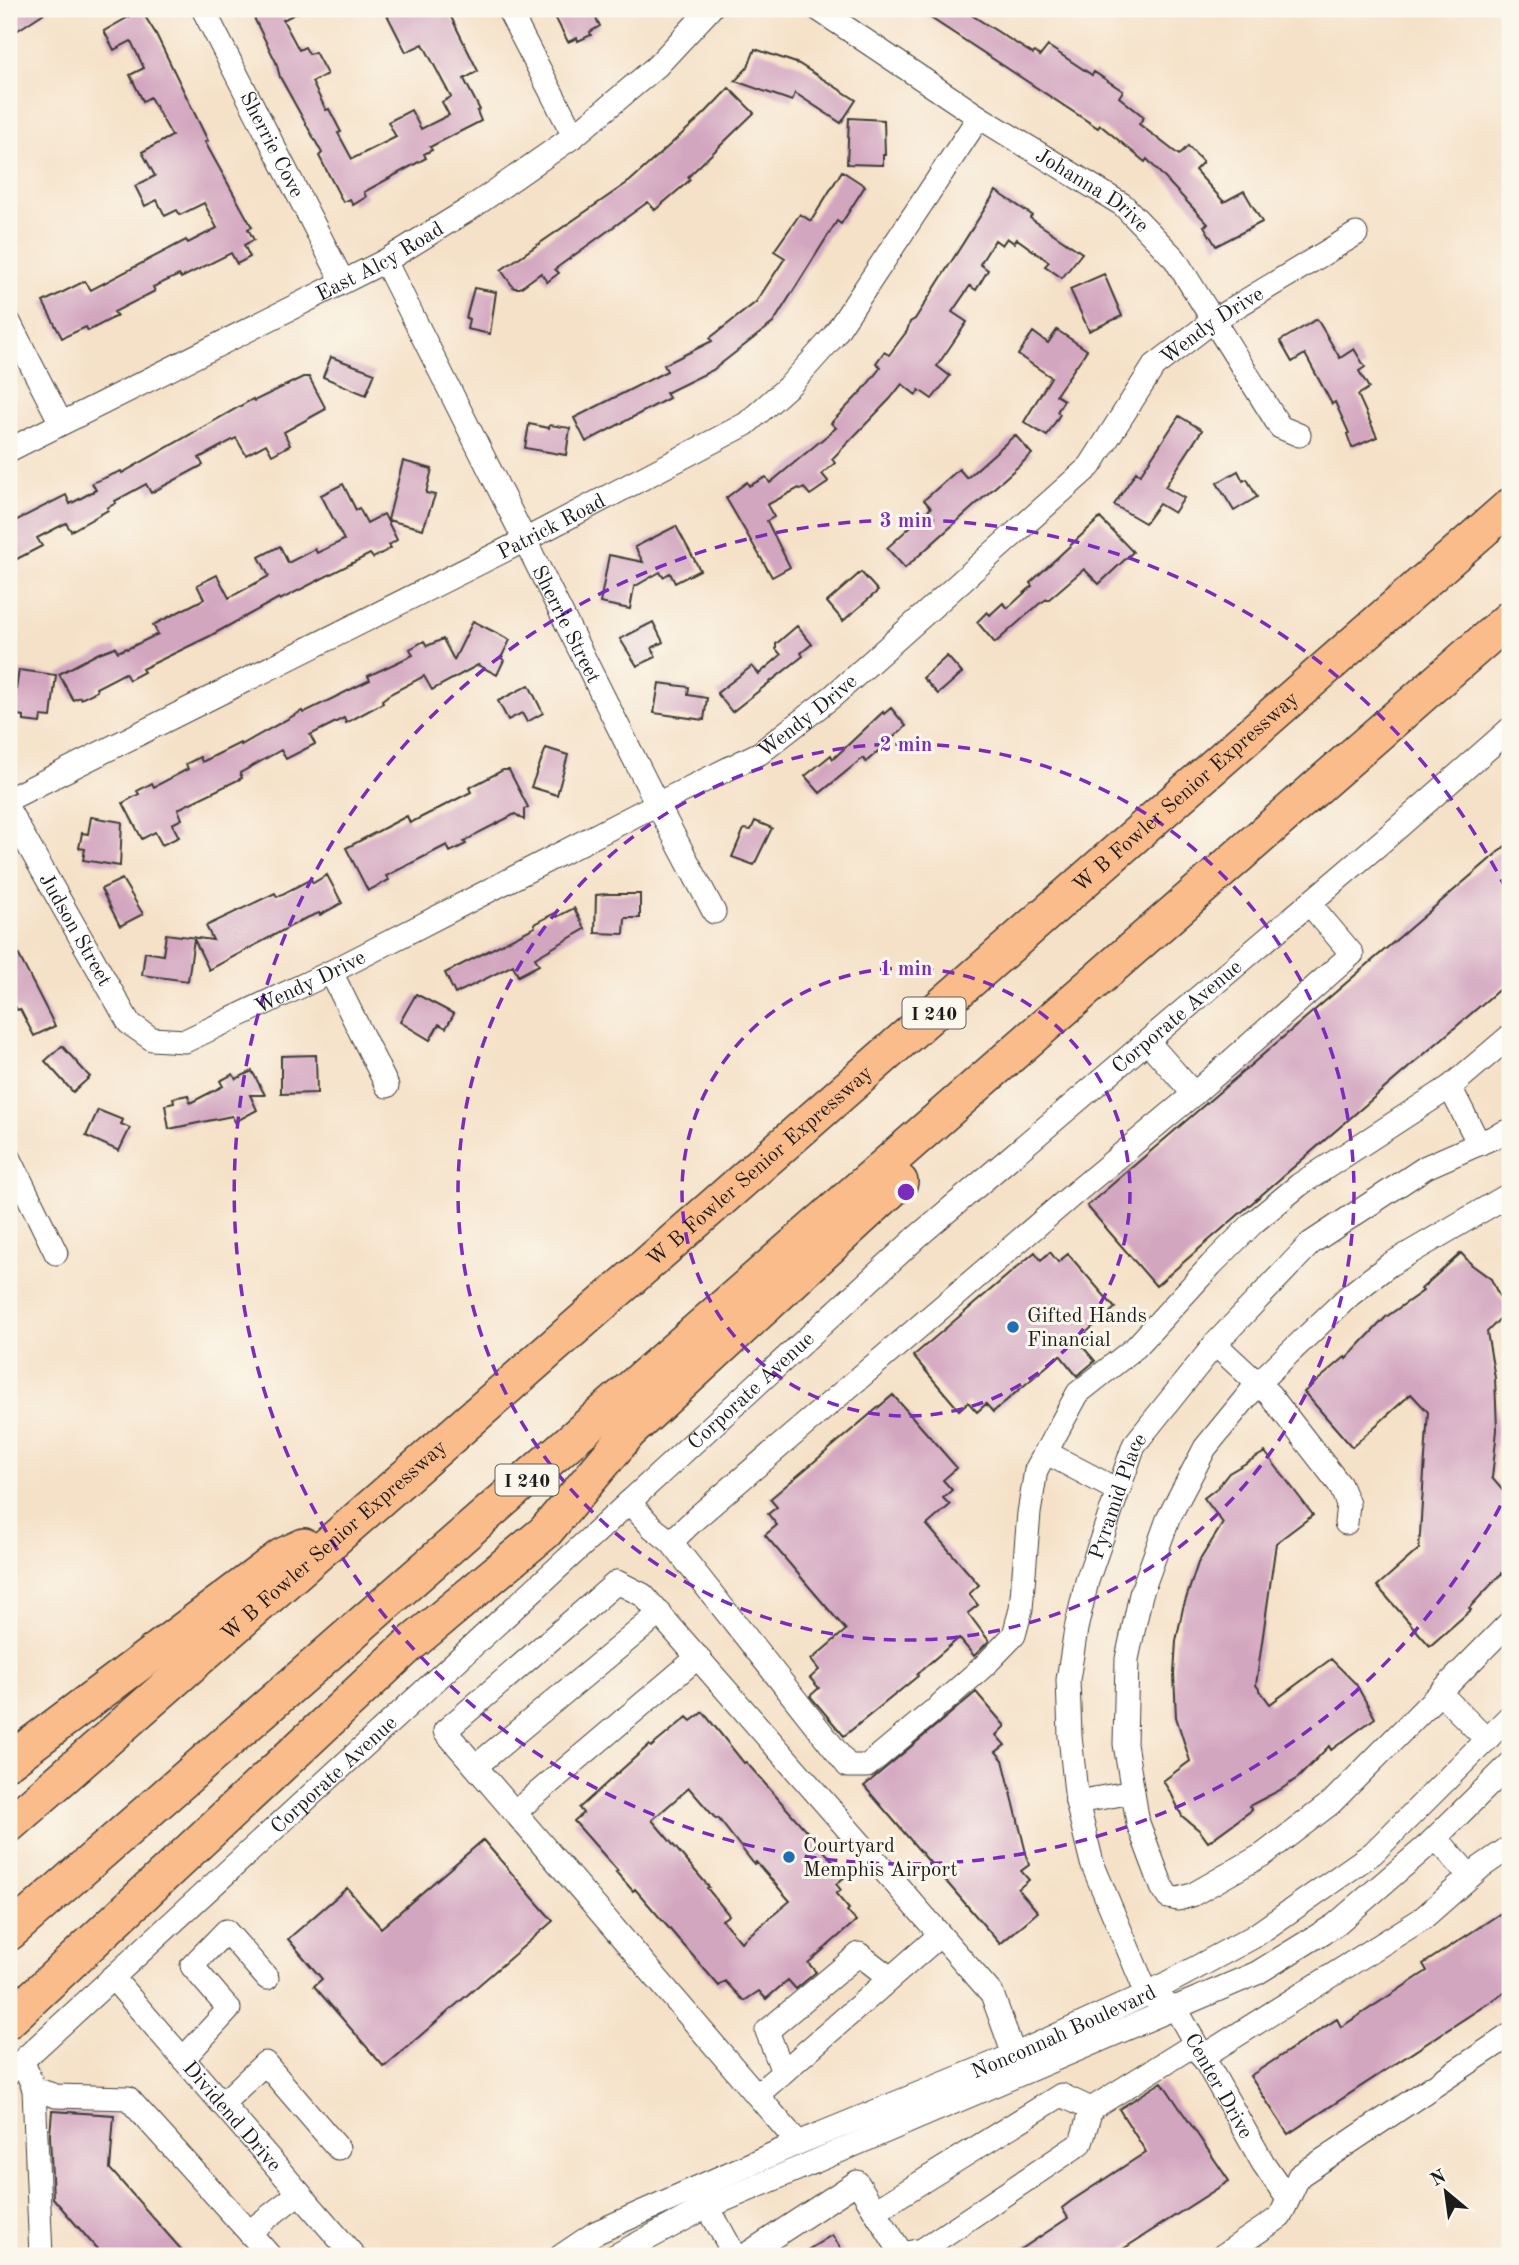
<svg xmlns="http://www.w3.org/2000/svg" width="1519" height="2265" viewBox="0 0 1519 2265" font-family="'Old Standard TT',serif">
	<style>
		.building { fill: #d3a6c0; fill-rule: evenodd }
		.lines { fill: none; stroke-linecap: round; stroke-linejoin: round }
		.minor-casing { stroke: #3d3a36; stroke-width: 25 }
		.highway-casing { stroke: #3d3a36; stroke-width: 38 }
		.minor { stroke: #fff; stroke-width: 23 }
		.highway { stroke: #fabc8b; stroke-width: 35 }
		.ring { fill: none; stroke: #7b2cbf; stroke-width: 3.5; stroke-dasharray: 12 9 }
		.poi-dot { fill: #1f6fb2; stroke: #fbf7ec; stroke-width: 2.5 }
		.labels { text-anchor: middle; stroke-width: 6; stroke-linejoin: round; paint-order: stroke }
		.shield { fill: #fbf7ec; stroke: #5f5e5a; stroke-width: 2 }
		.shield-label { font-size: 19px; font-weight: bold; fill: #1c1c1c }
		.street-label { font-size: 21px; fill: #1c1c1c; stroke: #fbf7ec }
		.poi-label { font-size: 21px; fill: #1c1c1c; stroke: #fbf7ec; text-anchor: start }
		.centre { fill: #7b2cbf; stroke: #fbf7ec; stroke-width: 3.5 }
		.ring-label { font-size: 21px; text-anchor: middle; font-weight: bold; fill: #7b2cbf; stroke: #fbf7ec; stroke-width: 6; stroke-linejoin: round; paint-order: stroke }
	</style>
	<rect width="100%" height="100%" fill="#fbf7ec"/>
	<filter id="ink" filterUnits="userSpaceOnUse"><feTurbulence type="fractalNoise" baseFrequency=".0143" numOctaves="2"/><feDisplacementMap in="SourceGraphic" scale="14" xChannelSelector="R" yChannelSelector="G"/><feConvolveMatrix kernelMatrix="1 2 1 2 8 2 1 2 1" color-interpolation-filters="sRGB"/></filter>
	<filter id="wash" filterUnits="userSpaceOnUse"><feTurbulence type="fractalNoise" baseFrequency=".00686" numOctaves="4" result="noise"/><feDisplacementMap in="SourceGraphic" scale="28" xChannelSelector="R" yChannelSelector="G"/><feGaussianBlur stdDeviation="1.57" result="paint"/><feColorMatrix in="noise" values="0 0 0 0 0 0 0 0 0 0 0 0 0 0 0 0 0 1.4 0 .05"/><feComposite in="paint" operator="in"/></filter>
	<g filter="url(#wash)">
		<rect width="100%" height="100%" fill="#f5e1c7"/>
		<g id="blocks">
			<path class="building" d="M9,9H50L9,36Z
				M262,9H304L283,20L299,50L305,47L309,54L315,52L327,74L312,82L326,110L329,109L341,132L338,133L352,159L396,137L388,122L411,110L421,129L449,115L442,102L451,97L423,44L406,52L384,9H435L438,14L447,9L478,71L464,79L480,110L477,111L481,121L430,147L432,150L424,154L426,158L364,192L366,197L353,205L350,199L343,202L319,156L322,153L280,77L276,62L255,20L253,13Z
				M551,9H591L600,26L590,32L591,35L578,41L577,38L568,42Z
				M917,9H962L1033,54L1035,52L1040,56L1048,46L1092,75L1094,72L1123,91L1119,97L1144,117L1139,124L1179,155L1188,146L1203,162L1195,170L1224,202L1244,191L1262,222L1216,246L1204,226L1208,224L1147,159L1145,162L1100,125L1098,128Z
				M141,10L156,34L208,141L205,142L252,227L248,229L254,240L244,245L250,257L237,264L231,253L181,278L179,275L153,287L155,291L114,312L117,316L88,331L86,327L62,338L43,302L85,281L91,290L186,240L188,243L217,228L204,203L180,215L177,210L165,216L157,200L145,206L135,186L155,176L142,152L172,136L150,97L143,101L130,75L144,68L131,41L114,50L104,31Z
				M755,49L799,64L856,100L841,123L795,93L792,101L735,81L748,67Z
				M729,88L754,113L688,177L690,180L655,210L648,202L555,269L559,273L547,282L541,273L520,288H514L501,270L630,181L704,114Z
				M849,118L884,120L885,155H883V165L847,164Z
				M842,171L865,186L841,224L837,221L773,323L713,370L666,393L669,398L586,442L574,418L667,371L664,365L712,341L710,338L756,302L785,258L774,251L800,214L811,221Z
				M996,191L1032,215L1030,218L1082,253L1062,278L1045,266L1049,262L1017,239L1014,243L1007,238L1002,245L995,240L980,264L988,270L976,290L970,286L952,312L967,322L937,366L950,376L932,399L919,390L916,395L902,384L890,399L832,459L835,463L822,474L828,481L826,484L810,495L804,488L801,490L799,488L767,505L774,517L767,521L790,567L772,577L726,498L747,482L749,486L766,477L770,483L836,428L831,423L862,391L881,367L876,363L884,352L889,355L907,331L910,322L915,319Z
				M1104,274L1122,316L1089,331L1070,289Z
				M474,288L496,292L490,334L467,329L469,319L466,318Z
				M1317,319L1340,358L1354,349L1365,367L1359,371L1369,388L1358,395L1377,437L1352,448L1347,434L1349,433L1335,402L1332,404L1305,354L1292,362L1280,341Z
				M1057,330L1087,350L1056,395L1064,400L1057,412L1060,414L1047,436L1024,422L1051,377L1018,355L1033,332L1048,343Z
				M331,357L375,373L366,395L323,377Z
				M303,377H309L326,409L284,432L290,445L272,455L266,444L246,455L236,438L199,458L203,465L151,493L146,484L115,501L116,503L107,508L108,510L71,531L66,523L37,538L42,546L9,563V524L66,495L70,504L96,490L92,483L121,471L122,473L253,399L254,401Z
				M1179,416L1202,430L1165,487L1184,498L1174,513L1159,504L1145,523L1114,505L1136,472L1140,475Z
				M529,424L549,428L550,425L570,428L566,455L525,448Z
				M1015,435L1032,454L905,568L887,548L931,508L924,500L959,469L967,478Z
				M403,461L432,469L426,493L435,495L423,529L388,520Z
				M1238,471L1243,481L1247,479L1257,497L1234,511L1217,483Z
				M343,484L356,510L359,508L367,523L384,514L397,540L389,545L391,548L373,558L370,554L280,600L279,598L208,637L142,669L144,672L129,680L125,673L96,688L97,691L81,699L80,697L73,700L59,674L99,653L115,647L118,652L126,648L127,649L158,634L153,625L204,599L197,585L217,575L229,598L269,576L259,557L280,546L288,563L315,549L317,553L344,540L321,495Z
				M1100,518L1133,552L1099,584L1084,569L1048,600L1047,599L1039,604L995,643L977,622L987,612L990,615L1003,603L1008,608L1032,586L1030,583Z
				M676,526L700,570L675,583L670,573L663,577L660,572L634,587L630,609L600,603L609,555L643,562L635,547Z
				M861,572L878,591L843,621L827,602Z
				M473,621L510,640L501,658L504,660L497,675L478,665L432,690L424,676L390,694L382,700L383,703L346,723L344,718L310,735L315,744L286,759L281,750L240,773L242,778L178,809L182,819L172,824L179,837L162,845L155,832L142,839L123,803L139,794L137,791L152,783L154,787L188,769L186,764L200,757L202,762L240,743L241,745L302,711L303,713L370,680L368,676L413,655L410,649L424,641L427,646L443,639L454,660Z
				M653,622L663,642L652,648L656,657L637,666L620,639Z
				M797,626L812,644L801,653L803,656L732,712L717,693L752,666L759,674L781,655L776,649V644Z
				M947,656L962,673L938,694L923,678Z
				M19,670L56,675L51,717L41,716L40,723L24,721V716L9,714L10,689H16Z
				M659,683L689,687L688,695L707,698L704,720L654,713Z
				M529,685L543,713L527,722L522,713L508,720L498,701Z
				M891,708L906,726L866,762L863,758L820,793L805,776L831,755L833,759L883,712L884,714Z
				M546,748L568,755L557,795L531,787Z
				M503,770H509L528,807L524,809V820L515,814L478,833L464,842L466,844L450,852L447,845L386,876L389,880L368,891L346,848L407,816L410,823L471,792L469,788Z
				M91,817L122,822L120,866L83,860L85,849L79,848L82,833L88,834Z
				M755,821L772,828L754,865L732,857L744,829L751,830Z
				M1510,842V980L1156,1286L1087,1206Z
				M327,875L342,903L320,915L319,913L304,919L209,970L194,939L188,981L142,975L145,952L163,955L166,934L213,940L206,926L275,893L277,897L311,879L313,883Z
				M122,879L143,914L120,926L101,889Z
				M607,894H640V918H625L624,934L595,933L596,895Z
				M574,908L585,929L535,958L539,965L518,976L513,965L455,994L445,973L535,927L534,924L555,913L557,917Z
				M9,936L55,1026L34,1036L20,1009L17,1010L9,995Z
				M416,994L454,1014L446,1028L439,1024L430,1040L400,1022Z
				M62,1046L90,1077L73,1092L45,1061Z
				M316,1055L317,1093L281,1094V1056Z
				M252,1071L265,1095H250L257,1110L235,1122L232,1116L169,1129L165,1105L174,1103L173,1098L188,1095L190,1103L223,1086L220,1081L233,1074L236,1079Z
				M98,1110L123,1120L121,1124L130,1128L119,1151L86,1136Z
				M1035,1252L1041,1260L1050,1252L1058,1262L1068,1254L1115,1308L1077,1340L1095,1361L1077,1376L1060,1355L993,1412L986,1404L977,1412L968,1402L959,1410L913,1356Z
				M1461,1253L1472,1265L1491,1279L1499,1296L1510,1308L1487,1332L1495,1378L1497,1430L1492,1478L1510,1499V1583L1502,1573L1469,1608L1471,1610L1430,1646L1377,1586L1419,1549L1428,1412L1411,1394L1352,1447L1304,1392L1345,1357L1346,1359L1386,1317L1423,1291L1421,1289Z
				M893,1395L957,1468L943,1480L952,1490L943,1498L950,1505L927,1525L979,1585L969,1594L978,1605L968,1613L989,1641L974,1656L959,1638L917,1674L918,1676L844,1736L810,1696L819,1688L810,1678L819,1670L811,1660L846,1630L765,1535L777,1525L768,1514L777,1507L770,1499Z
				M1265,1452L1313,1515L1276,1543L1256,1685L1270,1704L1331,1659L1356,1684L1375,1718L1331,1750L1329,1746L1299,1777L1280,1790L1249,1806L1252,1810L1208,1842L1200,1831L1182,1816L1172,1795L1163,1781L1190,1761L1176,1717L1174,1674L1176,1641L1183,1608L1198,1563L1223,1523L1204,1498L1217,1488L1229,1473Z
				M976,1692L1005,1726L996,1735L1005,1745L996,1752L1003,1760L1029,1865L1021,1871L1029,1880L1018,1889L1038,1912L1000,1944L864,1786Z
				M703,1712L744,1763L746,1762L846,1876L836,1884L841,1890L836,1894L849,1909L847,1911L856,1921L808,1963L816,1972L796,1989L788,1980L766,1999L759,1991L744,2001L725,1981L719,1986L635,1889L633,1891L616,1872L618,1871L574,1821L583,1813L579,1808L649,1745L651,1747L687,1717L691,1721ZM689,1788L716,1819L718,1818L754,1864L756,1862L790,1901L741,1942L722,1920L729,1915L707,1888L709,1887L652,1820Z
				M483,1840L553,1921L384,2067L314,1986L322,1979L288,1939L347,1888L381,1928Z
				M1510,1907V1989L1288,2134L1250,2076L1337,2019L1341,2027L1427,1971L1423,1964Z
				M1162,2082L1229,2181L1112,2256H1011L1068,2218L1062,2208L1071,2201L1146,2152L1119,2109Z
				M52,2111L114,2115L110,2169L187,2256H103L53,2198L50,2135Z
				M832,2235L846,2256H798Z"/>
		</g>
	</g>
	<g filter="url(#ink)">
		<use href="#blocks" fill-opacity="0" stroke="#3d3a36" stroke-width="2"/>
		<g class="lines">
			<g class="minor-casing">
				<g id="minor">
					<path id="s1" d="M203,9L343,282"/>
					<path d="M508,9L574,136"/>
					<path id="s2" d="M818,9L979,117L1123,205L1175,259L1280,427L1299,435"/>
					<path id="s3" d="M385,261L657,804L714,912"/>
					<path d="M9,322L61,423"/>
					<path id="s4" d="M9,450L385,261L471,208L574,136L657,66L710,9"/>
					<path id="s5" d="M9,799L525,540L746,424L791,384L833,337L979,117"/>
					<path id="s6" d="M9,811L129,1023L152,1039L185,1041L331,972L657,804L760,753L833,696L1090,466L1154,366L1214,320L1356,234"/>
					<path d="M331,972L387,1086"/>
					<path d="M1147,1041L1194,1094"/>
					<path d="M1450,1087L1479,1144"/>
					<path d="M9,1157L56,1253"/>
					<path d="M1510,1198L1505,1197L1389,1265L1350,1295L1258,1383L1205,1448L1168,1519L1141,1594L1127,1659L1125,1744L1138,1823L1162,1887L1168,1897L1178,1899L1192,1895L1264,1854L1331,1803L1510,1622"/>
					<path d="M1215,1344L1270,1395L1340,1485L1348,1504L1346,1523"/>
					<path d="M1045,1452L1117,1490"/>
					<path d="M629,1502L653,1528L671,1542L696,1518L1076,1192L1194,1094L1352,954L1309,903"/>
					<path d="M671,1542L848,1766H867L933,1711"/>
					<path d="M1441,1694L1487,1740"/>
					<path d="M941,1704L985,1665L1014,1635L1021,1609L1029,1513L1036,1470L1078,1393L1136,1347L1211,1265L1253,1223L1299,1185L1450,1087L1510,1036"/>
					<path d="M476,1766L660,1613"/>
					<path d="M1077,1802L1133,1792"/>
					<path d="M515,1812L698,1657"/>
					<path d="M1436,1838L1470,1876"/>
					<path id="s7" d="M112,1977L354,2256"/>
					<path id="s8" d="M1176,2009L1147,1994L1092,1863L1077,1802L1070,1736L1068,1680L1076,1629L1087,1581L1134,1445L1215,1344L1311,1243L1426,1167L1510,1130"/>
					<path id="s9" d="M1176,2009L1263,2163L1288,2199"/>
					<path d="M1202,2057L1422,1919L1481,1867L1510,1847"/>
					<path d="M183,2059L229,2009L192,1966L226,1931L267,1978"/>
					<path d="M23,2062L34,2089L56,2096L128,2098L249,2232L299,2193"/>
					<path d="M783,2072L767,2031L859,1954L890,1978"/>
					<path id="s10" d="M9,2073L917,1237L1386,838L1510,729"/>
					<path d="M34,2089L41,2256"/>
					<path d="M757,2095L940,1935"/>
					<path d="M222,2104L265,2063L338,2148"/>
					<path d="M798,2143L445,1731L617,1582L643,1595L992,1994L1014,2055"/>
					<path d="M708,2207L735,2256"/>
					<path d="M875,2211L1061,2095L1091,2109"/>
					<path d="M249,2232L270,2256"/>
					<path id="s11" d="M561,2256L595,2233L798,2143L1014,2055L1147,1994L1253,1937L1373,1853L1510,1716"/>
					<path d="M615,2256L701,2210L1257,1973L1335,1925L1428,1845L1510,1764"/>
					<path d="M744,2256L857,2182L902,2254L922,2250L1081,2143L1091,2109L1195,2044"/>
					<path d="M1222,2256L1280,2217L1299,2176L1510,2035"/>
				</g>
			</g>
			<g class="highway-casing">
				<g id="highway">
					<path d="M9,1761L282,1556L304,1546"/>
					<path id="s12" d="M9,1825L1510,506"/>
					<path d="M9,1933L1510,618"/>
					<path d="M9,2020L407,1647L545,1532L629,1432L900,1182"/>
				</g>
			</g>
			<use href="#minor" class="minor"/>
			<use href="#highway" class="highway"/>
		</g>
	</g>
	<g class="ring">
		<circle cx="906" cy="1192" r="224"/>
		<circle cx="906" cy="1192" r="448"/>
		<path d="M1510 1487A672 672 0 1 1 1510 897"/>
	</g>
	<g class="poi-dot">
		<circle cx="1013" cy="1327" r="7"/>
		<circle cx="789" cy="1857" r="7"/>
	</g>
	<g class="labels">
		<g class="shield">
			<rect x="902.5" y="997.5" width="63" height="31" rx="5"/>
			<rect x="495.5" y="1464.5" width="63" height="31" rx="5"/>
		</g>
		<g class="shield-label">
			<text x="934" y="1020">I 240</text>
			<text x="527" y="1487">I 240</text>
		</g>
		<g class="street-label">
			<text dy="7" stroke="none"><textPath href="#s1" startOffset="152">Sherrie Cove</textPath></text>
			<text dy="7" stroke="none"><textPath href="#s2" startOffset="329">Johanna Drive</textPath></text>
			<text dy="7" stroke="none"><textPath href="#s4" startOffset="416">East Alcy Road</textPath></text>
			<text dy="7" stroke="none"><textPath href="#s6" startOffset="1575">Wendy Drive</textPath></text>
			<text dy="7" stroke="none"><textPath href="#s5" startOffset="607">Patrick Road</textPath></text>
			<text dy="7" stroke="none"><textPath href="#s3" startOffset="406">Sherrie Street</textPath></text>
			<text dy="7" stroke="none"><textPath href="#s6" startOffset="1008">Wendy Drive</textPath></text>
			<text dy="7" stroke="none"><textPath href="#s12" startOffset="1566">W B Fowler Senior Expressway</textPath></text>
			<text dy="7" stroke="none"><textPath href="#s6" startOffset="136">Judson Street</textPath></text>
			<text dy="7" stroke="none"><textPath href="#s6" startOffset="443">Wendy Drive</textPath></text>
			<text dy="7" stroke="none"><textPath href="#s10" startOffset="1575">Corporate Avenue</textPath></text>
			<text dy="7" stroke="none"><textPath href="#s12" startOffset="999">W B Fowler Senior Expressway</textPath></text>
			<text dy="7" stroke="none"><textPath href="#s10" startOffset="1008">Corporate Avenue</textPath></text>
			<text dy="7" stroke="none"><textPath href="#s8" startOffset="551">Pyramid Place</textPath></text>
			<text dy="7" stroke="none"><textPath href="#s12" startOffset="432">W B Fowler Senior Expressway</textPath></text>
			<text dy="7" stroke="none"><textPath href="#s10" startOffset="441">Corporate Avenue</textPath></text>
			<text dy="7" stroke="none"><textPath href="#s11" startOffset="551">Nonconnah Boulevard</textPath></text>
			<text dy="7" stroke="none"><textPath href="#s9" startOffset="88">Center Drive</textPath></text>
			<text dy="7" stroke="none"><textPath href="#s7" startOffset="184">Dividend Drive</textPath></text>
		</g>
		<g class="poi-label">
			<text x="1027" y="1322">Gifted Hands<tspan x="1027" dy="24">Financial</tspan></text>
			<text x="803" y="1852">Courtyard<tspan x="803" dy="24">Memphis Airport</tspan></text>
		</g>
	</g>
	<circle cx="906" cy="1192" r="10" class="centre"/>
	<g class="ring-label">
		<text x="906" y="527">3 min</text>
		<text x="906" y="751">2 min</text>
		<text x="906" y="975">1 min</text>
	</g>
	<rect width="1519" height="2265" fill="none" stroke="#fbf7ec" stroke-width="35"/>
	<g transform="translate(1446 2192) rotate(331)" stroke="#fbf7ec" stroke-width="5" paint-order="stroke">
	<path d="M0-5L12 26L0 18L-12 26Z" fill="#1c1c1c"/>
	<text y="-10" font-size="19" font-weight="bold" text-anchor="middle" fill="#1c1c1c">N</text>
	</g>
</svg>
